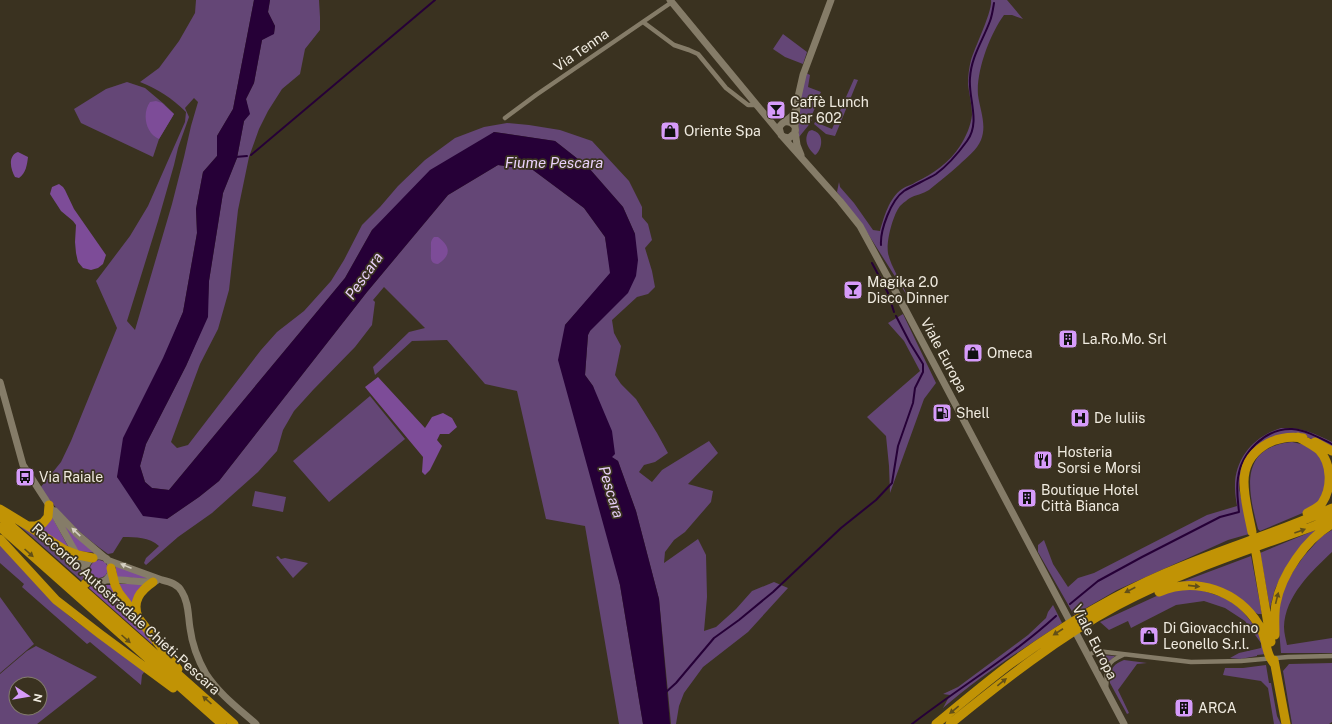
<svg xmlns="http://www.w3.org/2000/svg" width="1332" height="724" viewBox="0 0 1332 724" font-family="'Public Sans',sans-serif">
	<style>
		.green { fill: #644676; fill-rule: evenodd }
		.forest { fill: #7d4c98 }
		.water { fill: #260037 }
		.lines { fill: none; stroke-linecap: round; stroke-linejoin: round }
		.stream { stroke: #260037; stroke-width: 2 }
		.street { stroke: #857c68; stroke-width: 4.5 }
		.secondary { stroke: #857c68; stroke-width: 7 }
		.highway { stroke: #c19305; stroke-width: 9 }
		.oneway { fill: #624f18 }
		.oneway2 { fill: #d5cfc2 }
		.labels { text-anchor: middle; stroke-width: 3.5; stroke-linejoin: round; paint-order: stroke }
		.street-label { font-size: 14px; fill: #f0ebe0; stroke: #3a3220 }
		.poi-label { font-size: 14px; fill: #f0ebe0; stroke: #3a3220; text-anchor: start }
		.water-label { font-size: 15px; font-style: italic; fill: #ead1fb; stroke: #3a3220 }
	</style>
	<rect width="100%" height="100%" fill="#3a3220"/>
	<path class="green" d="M196,0H254L233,109L217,136V156L203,172L196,209L197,233L183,312L117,477L167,519L199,497L219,481L367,292L448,195L498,165L533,170L584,208L605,237L611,273L565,325L620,585L643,724H619L585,526L546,519L517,391L485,384L447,340L412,341L375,375L373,367L409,332L425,328L384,287L373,300L375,302L372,325L355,347L313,390L294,411L283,430L277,451L258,472L212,513L178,537L146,565L144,563L146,558L159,546C149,537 136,537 123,537L113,553L108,554C79,533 62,516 40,488L61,462L71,441L117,328L96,281L130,236L148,206L185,122L186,112C172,98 158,89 140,82L159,68L179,41L195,13ZM194,98L198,102L191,126L184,157L172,204L135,330L127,321L158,221L174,165L178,148L189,117L185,108Z
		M270,0H319L320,17V30L305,49L300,74L282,89L268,111L259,129L249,157L238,210L229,290L218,329L200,364L171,442L177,448L188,445L261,350L277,332L304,311L331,281L344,260L362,225L380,207L398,186L425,160L455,138L484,127L507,123L529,125L560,130L592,141L629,181L642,207V217L648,224L652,240L645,248L652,271L655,287L648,294L637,297L612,320L614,333L621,346L615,375L621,384L636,399L657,433L668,453L655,462L644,465L639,472L652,482L662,470L709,441L718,453L688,484L713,491L711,502L685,532L674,540L665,552L664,563L698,539L706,555L707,597L704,631L716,627L736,609L752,591L774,582L788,588L748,632L703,667L684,693L679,706L676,724H671L659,599L636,511L618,461L611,457L593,386L585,375L588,335L635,234L623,207L588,167L555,141L494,132L372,230L345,278L169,490L152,488L145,482L140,466L146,444L186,366L207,317L209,281L223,193L237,158L244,121L249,114L246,99L254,83L262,40L274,33L275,26L268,12Z
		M991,0H1007L1023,19L1012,15H1004C990,34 976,71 978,95C980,110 987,125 981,140C977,150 967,157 959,165C950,173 939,182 929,190C923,194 915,195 910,198C907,200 902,204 900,206C893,215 886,241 888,253C890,265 903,285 908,297L863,226L837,192L839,182L840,187L854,203L873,230L880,231C884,217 889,198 902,189C906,186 912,185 916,182C933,174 950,162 960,146C966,137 971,125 972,115C972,104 969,94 968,84C968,76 969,68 971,60C975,47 993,10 991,0Z
		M783,34L807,52L803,64L785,57L773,49Z
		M806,73L810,75L808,87L821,92L819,96L820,97L810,119L812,120L808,126L799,137C797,119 801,90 806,73Z
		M854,79L858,80L835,136L826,134L814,124L815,122L832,129Z
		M127,82L145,88L164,104L174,114L159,139L153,157L81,123L74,109L106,89Z
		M812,130C815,131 819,133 820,136C823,142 820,152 815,155C808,149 803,140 809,131Z
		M903,314L936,383L924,399L890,493L889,466L886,436L867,417L920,371L904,341L888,323Z
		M370,396L405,439L329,502L293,461Z
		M1281,428C1302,427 1314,433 1332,442V449L1303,435L1272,437L1240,479L1239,488L1249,534L1228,540L1117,590L1074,615L1038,552V545L1044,540L1053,564L1068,587L1078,578L1094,573L1207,515L1237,506C1236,500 1235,494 1235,488C1234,459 1254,436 1281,428Z
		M1292,442L1310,446L1327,465L1324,498L1305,512L1260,531L1258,529C1248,491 1238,447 1292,442Z
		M255,491L286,497L283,512L252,506Z
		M15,522L73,556L84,576L82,581Z
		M1318,529L1284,571L1275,589L1270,608L1260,553Z
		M1332,530V552C1311,572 1285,596 1284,627C1284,633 1286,640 1287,645L1332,638V653H1281L1278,618L1282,590L1294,570L1304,556L1322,536Z
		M0,544L54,603L73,619L145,671L142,675L141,685L90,642L87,644L22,587L24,584L0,563Z
		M278,556L281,559L285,558L308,563L293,578L276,557Z
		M1251,556L1262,614H1258L1254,612L1242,600L1179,583Z
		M1181,589H1196L1207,592L1225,598L1239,607L1258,630L1266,654L1257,655V656L1240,659L1230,658L1239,653L1261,648V643L1245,621L1225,608L1204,601L1176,605L1131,628L1128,621L1109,630L1100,622L1163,593Z
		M0,597L34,644L0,673Z
		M1053,605L1062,623C1021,650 980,676 943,708L950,695L943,694L958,687L1028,635L1046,618L1048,612Z
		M36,646L97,677L37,724H0V674L27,651ZM16,684H40V708H16Z
		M1101,655L1115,656L1110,661L1104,672C1101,667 1097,661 1101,655Z
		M1124,660L1147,663L1137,664L1118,690L1129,713L1127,714L1110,683C1108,671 1113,664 1124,660Z
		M1332,663V722L1329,724H1292L1283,671L1289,664Z
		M1266,665L1269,683H1271L1277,716L1281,724H1274L1268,688L1261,681L1223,675L1225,668H1243Z"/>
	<path class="forest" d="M156,101L162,103L174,114L159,139C145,133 142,113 150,102Z
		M18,152L28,157C27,165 26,173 19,178L15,177C11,170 7,156 18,152Z
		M59,184L63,187L65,190L74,209L106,255L103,264L98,268L91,270L83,268L78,262L76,253L75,242L76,225L73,221L61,211L50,194L52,187Z
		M434,237H438C450,246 452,255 438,264C429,264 431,256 431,249C431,244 430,241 434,237Z
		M378,377L425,428L432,417L443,413L452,418L457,427L449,434H440L437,440L442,446L430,470L425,475L422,472L423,457L369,392L365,387Z
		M51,515L70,550L39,528Z
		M60,520L98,553L77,551Z
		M90 569a9 9 0 1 1 18 0a9 9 0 1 1-18 0Z
		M115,564L151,579L117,577Z
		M118,584H146L133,610Z
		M91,585H112L153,642L152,644L89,588Z"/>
	<path class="water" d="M254,0H270L268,12L275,26L274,34L262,40L254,83L246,99L250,114L244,121L237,158L223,193L209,281L208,317L186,366L146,444L140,466L145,482L152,488L169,490L345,278L372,230L430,170L494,132L555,141L588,167L623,207L635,234L638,260L636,276L628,293L590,331L588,335L585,375L593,386L612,431L615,454L612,457L618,461L636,511L659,599L670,724H643L620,585L558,360L565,325L610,273L605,237L584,208L533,170L498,165L448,195L367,292L219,481L199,497L167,519L143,516L117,477L123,438L163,358L183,312L197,233L196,209L203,172L217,156V136L233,109Z"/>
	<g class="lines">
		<path class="stream" d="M251,155L435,0
			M235,157L247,156
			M881,245C880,230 891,200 904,191C914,185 926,180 936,174C947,166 959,152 967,141C981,122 968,98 970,78C971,57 983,40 990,21C992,16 993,9 994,3
			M872,263L888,293L894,312
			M1070,604L1098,581L1142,557L1220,517L1239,512C1238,501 1236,490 1238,478C1241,453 1265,428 1292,429C1306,430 1320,438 1332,444
			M665,693L676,683L714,638L739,620L773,592L841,528L876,500L892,483L898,446L913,403L915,388L923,372V364L910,343L896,316
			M912,724C960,687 1012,656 1056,616"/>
		<path class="street" d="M643,22L674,45L689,50L698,54L726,88L748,105H757
			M505,118L536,95L672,2
			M1088,655L1097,651L1191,662L1241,661L1288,657L1332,656
			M1106,689C1108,671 1102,664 1123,655"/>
		<path class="secondary" d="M670,0L780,133
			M785,122C792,121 797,126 795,133L789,138L784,137L781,135L779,127C784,120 792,119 795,111
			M795,126L798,97L803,75L831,0
			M795,131L797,145L801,155
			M782,136L840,201L860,226L904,307L1124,724
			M0,382L23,465L49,505L86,571
			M55,511L77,534L104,557
			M107,560L162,580C170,582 178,584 182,592C189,603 188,616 190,628C192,644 198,660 206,674C219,694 239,709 256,724
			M106,580C113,574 114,562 104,557C91,552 79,569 89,579C92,581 95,582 98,582C101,583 103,581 106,580C123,578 140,584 156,581"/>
		<path class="highway" d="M1298,437C1305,441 1313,445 1319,450C1332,464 1332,488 1322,503C1318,508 1312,510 1307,513
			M1315,442L1332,451
			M0,509L28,526H36L43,523L48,517L49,505
			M0,516L234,724
			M28,526L65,550L78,555L93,558
			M0,527L222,724
			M1252,532C1249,516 1244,499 1244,482C1244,450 1274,434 1303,438
			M0,539L56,600L100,634L173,688
			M1256,553L1271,642
			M111,568L115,585L119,593L178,669
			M85,584L90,579
			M1159,592C1196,576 1238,591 1259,625C1265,634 1265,645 1269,655C1270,658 1273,662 1275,665
			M138,617C132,601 140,591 153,582
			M1275,635C1275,625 1274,614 1276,604C1281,575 1306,539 1332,524
			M1274,660L1286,724
			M936,724C960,704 984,684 1009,665C1058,629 1110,597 1166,573C1220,549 1278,533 1332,508
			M950,724C1003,681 1057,638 1118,605C1180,572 1248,550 1314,526L1332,517"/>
	</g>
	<defs><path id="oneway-solid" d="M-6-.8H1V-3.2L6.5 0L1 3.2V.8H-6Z"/></defs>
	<g class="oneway">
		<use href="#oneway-solid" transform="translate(1300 531) rotate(-20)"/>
		<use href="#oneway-solid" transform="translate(29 553) rotate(42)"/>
		<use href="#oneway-solid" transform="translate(1194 586) rotate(6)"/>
		<use href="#oneway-solid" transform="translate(1130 590) rotate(153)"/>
		<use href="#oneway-solid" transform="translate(1277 598) rotate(-76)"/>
		<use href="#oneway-solid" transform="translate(1058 632) rotate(147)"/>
		<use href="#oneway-solid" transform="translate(126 639) rotate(42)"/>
		<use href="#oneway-solid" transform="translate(1002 682) rotate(-39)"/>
		<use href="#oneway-solid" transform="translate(207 700) rotate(-138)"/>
		<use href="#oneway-solid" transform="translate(954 710) rotate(141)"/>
	</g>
	<g class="oneway2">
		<use href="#oneway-solid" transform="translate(76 532) rotate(-136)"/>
		<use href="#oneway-solid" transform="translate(126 566) rotate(-158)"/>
	</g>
	<defs>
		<g id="bar-square" transform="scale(1)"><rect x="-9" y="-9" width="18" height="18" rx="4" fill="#d69bfa" stroke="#3a3220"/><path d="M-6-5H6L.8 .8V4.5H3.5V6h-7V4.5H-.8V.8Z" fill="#111"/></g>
		<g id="shop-square" transform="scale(1)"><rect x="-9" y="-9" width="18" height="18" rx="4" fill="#d69bfa" stroke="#3a3220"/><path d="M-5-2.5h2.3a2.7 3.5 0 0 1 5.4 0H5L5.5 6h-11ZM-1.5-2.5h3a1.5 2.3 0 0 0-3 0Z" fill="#111"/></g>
		<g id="building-square" transform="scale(1)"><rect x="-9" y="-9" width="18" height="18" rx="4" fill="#d69bfa" stroke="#3a3220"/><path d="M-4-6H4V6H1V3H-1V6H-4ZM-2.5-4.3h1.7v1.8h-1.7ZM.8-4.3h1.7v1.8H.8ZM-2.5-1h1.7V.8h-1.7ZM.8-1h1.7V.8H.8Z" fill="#111"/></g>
		<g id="fuel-square" transform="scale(1)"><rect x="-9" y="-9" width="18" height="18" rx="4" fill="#d69bfa" stroke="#3a3220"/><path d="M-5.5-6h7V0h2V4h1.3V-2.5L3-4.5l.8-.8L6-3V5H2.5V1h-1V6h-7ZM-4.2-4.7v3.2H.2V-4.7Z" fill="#111"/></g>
		<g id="hospital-square" transform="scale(1)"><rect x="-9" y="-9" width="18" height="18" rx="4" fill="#d69bfa" stroke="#3a3220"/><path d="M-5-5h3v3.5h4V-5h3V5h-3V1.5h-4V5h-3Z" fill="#111"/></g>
		<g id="restaurant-square" transform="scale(1)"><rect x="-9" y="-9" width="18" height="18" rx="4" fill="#d69bfa" stroke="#3a3220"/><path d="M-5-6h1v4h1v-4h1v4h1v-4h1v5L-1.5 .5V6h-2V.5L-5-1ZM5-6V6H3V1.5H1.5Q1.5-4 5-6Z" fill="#111"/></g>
		<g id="bus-square" transform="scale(1)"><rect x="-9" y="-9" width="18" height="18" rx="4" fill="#d69bfa" stroke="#3a3220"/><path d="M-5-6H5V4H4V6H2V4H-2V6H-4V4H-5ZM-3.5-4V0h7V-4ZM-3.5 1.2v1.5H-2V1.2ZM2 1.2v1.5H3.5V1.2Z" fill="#111"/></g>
	</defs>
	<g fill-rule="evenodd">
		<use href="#bar-square" x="776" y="110"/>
		<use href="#shop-square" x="670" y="131"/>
		<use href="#bar-square" x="853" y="290"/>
		<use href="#building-square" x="1068" y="339"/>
		<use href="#shop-square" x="973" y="353"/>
		<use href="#fuel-square" x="942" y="413"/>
		<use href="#hospital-square" x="1080" y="418"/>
		<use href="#restaurant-square" x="1043" y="460"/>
		<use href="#bus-square" x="25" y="477"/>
		<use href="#building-square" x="1027" y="498"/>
		<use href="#shop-square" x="1149" y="636"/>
		<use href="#building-square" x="1184" y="708"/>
	</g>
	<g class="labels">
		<g class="street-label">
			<text transform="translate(581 50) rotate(-35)" y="5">Via Tenna</text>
			<text transform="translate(944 355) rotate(62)" y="5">Viale Europa</text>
			<text transform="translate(126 609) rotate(42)" y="5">Raccordo Autostradale Chieti-Pescara</text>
			<text transform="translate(1095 642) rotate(63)" y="5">Viale Europa</text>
		</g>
		<g class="poi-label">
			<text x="790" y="107">Caffè Lunch<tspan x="790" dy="16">Bar 602</tspan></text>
			<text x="684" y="136">Oriente Spa</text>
			<text x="867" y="287">Magika 2.0<tspan x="867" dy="16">Disco Dinner</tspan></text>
			<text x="1082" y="344">La.Ro.Mo. Srl</text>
			<text x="987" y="358">Omeca</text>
			<text x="956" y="418">Shell</text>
			<text x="1094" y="423">De Iuliis</text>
			<text x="1057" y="457">Hosteria<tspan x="1057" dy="16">Sorsi e Morsi</tspan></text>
			<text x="39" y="482">Via Raiale</text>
			<text x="1041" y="495">Boutique Hotel<tspan x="1041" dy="16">Città Bianca</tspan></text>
			<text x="1163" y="633">Di Giovacchino<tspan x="1163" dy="16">Leonello S.r.l.</tspan></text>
			<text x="1198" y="713">ARCA</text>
		</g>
		<g class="water-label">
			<text x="554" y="168">Fiume Pescara</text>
			<text transform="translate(364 276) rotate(-55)" y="5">Pescara</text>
			<text transform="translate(611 492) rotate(73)" y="5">Pescara</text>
		</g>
	</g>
	<g transform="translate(28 696) rotate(102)"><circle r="19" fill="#3a3220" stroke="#837c6d"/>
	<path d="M0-3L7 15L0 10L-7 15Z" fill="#d69bfa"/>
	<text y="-6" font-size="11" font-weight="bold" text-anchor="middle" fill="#f0ebe0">N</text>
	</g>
</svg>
